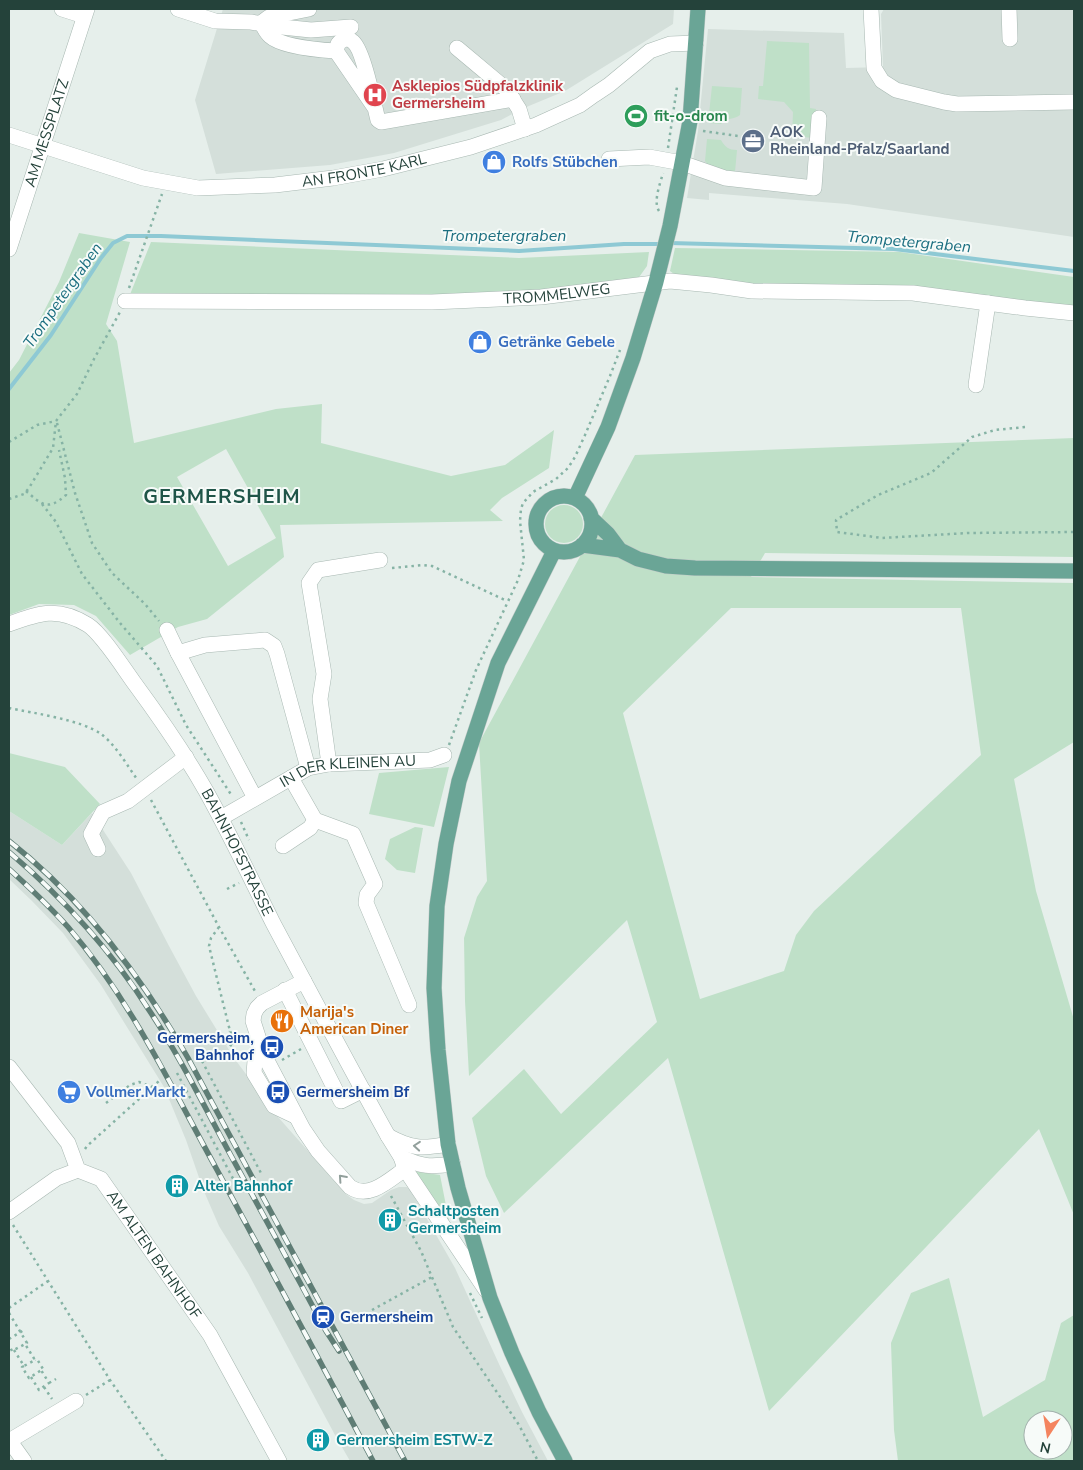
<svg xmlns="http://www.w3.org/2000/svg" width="1083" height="1470" viewBox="0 0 1083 1470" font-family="'Nunito Sans',sans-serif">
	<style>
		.built { fill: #d4dfda }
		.green { fill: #bfe0c8; fill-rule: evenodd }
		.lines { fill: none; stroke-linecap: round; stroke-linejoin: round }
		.stream { stroke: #8ec9d4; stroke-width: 4 }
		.minor-casing { stroke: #a8b8b2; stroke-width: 16 }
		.major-casing { stroke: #c2cac8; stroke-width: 16 }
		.path { stroke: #86b3a5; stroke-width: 2.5; stroke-dasharray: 2.5 4; stroke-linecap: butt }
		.minor { stroke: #fff; stroke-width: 15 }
		.major { stroke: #6aa596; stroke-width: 15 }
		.rail-casing { stroke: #5f7d75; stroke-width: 5.5 }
		.rail { stroke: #f7fbf9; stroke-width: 4; stroke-dasharray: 11; stroke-linecap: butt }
		.oneway { stroke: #92a09c }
		.labels { text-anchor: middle; stroke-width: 4; stroke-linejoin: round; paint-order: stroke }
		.health-label { font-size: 15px; font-weight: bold; fill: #be3a42; stroke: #f7fbf9; text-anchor: start }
		.leisure-label { font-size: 15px; font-weight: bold; fill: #27864d; stroke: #f7fbf9; text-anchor: start }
		.service-label { font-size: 15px; font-weight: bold; fill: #4e5e75; stroke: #f7fbf9; text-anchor: start }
		.street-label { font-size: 15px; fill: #24423a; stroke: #f7fbf9 }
		.shop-label { font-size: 15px; font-weight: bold; fill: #366cbe; stroke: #f7fbf9; text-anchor: start }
		.food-label { font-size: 15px; font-weight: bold; fill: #c56008; stroke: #f7fbf9; text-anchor: start }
		.transit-label { font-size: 15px; font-weight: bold; fill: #164399; stroke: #f7fbf9; text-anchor: start }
		.culture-label { font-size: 15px; font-weight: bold; fill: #0d838f; stroke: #f7fbf9; text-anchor: start }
		.water-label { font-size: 16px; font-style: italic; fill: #1c6f80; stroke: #f7fbf9 }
		.district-label { font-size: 20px; font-weight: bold; letter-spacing: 1px; fill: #1f5548; stroke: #f7fbf9 }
	</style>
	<rect width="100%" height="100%" fill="#e6efeb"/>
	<path class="built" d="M223,9L260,10V9H674L673,24L565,91L524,108L501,120L394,153L330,165L216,174L195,100Z
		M884,9H1074V237L847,204L709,193V200L687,198L698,131L708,29L844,33L846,68L883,67L881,14Z
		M9,811L62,845L92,813L131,873L169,946L196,996L234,1058L278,1117L347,1195L354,1200L364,1204L372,1203L391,1190L399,1187H407L411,1191L455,1268L499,1364L522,1412L548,1461H350L335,1435L248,1273L219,1226L203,1189L186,1140L164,1087L101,985L63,933L31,900L9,879Z"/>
	<path class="green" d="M767,41L809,43L810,108L816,109L814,138L792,136L793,112L784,102L758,99L759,86H763Z
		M712,86L742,88L740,115C734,120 727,117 721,124L708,123Z
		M707,139L721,140C725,147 729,150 737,150L735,172L711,169L705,161Z
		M79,233L130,242L106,324L117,341L134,443L276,409L322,404L321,443L451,476L505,465L554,430L549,468L502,498L490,510L503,521L280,525L284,557L207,619L178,627L130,655L96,616L74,605L39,604L9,615V373L19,360L59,282ZM226,449L276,538L228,566L177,477Z
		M151,242L519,258L649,252L647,266L637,280L521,293L447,298L129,297Z
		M675,248L900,252L1074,277V310L752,288L674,274L670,271Z
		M1074,438V557L765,553L751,577L1074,583V742L1014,779L1036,891L1074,1020V1215L1039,1129L769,1411L668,1058L504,1213L486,1176L472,1118L524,1069L561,1114L657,1022L627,920L469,1076L465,1001L464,938L477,897L487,881L479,743L635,455ZM731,608H961L981,755L814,911L796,935L784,971L700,999L623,713Z
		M545 524a19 19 0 1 1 38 0a19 19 0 1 1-38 0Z
		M9,753L65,767L100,804L62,845L9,811Z
		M449,767L434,827L369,814L379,773Z
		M415,827L423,828L415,873L397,870L385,859L390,839Z
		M413,1171L440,1175L450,1226Z
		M949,1278L983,1417L1045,1380L1061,1323L1074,1315V1461H898L894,1430L891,1343L911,1293ZM1033,1420H1063V1450H1033Z"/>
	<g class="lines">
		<path class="stream" d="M670,243L894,249L1074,271
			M9,389L51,335L101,258L113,243L127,236H161L519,251L624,244H661"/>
		<g class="minor-casing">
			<g id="minor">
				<path d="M62,9L84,16"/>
				<path d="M178,9L215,21L251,22L282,27L311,30L351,27"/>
				<path d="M871,9L874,68L882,81L896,90L944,102L957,104L1074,102"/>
				<path d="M1009,9L1010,39"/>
				<path d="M261,23C264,27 266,33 270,36C282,47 320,50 336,51"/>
				<path d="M261,23L269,17L309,9"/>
				<path d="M457,48L506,89L519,109L525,129"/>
				<path d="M375,108L336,51L338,44C341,40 347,37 352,41C363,47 374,105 378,120L381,122L513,99"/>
				<path id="s1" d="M9,135L143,178L198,188L275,185L333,178L383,169L471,147L536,125L580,105L594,95L609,85L650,51L670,44L696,43"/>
				<path d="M609,159L649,157L682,163L725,178L814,188L819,118"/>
				<path id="s2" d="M9,249L87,9"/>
				<path id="s3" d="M125,301L432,302L541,297L670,281L711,285L752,291L913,293L1025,308L1074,313"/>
				<path d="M976,385L988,303"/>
				<path id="s4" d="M9,624C39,613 58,606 88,625C102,634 124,669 135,684C160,718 185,754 206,791C230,834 251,879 273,923C311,994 349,1066 388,1136L401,1157L405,1169L486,1290"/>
				<path d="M167,630L178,653L255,798"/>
				<path d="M178,653L205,645L265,640L274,646L277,654L308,768"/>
				<path d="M329,764L320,699L324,674L309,583L318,570L380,560"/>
				<path d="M291,778L315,820L353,834L375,884L367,895L366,903L409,1005"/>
				<path id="s5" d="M221,818L308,768L329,764L430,760L444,755"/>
				<path d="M283,846L310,828L315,820"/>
				<path d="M98,849L91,834L103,812L128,801L186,757"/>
				<path d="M304,981L262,1003L257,1008L254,1014L253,1021L264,1055L303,1129L318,1151L350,1187C369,1200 389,1180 405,1169"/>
				<path d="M285,990L341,1101L363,1090"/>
				<path d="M261,1048L255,1061L254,1073L274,1106L295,1116"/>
				<path id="s6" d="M9,1067L68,1143L78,1170L101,1179L210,1335L279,1461"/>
				<path d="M388,1136C412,1149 422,1149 448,1144"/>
				<path d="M401,1157C422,1167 430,1167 453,1164"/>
				<path d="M9,1212L57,1178L78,1170"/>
				<path d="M9,1440L24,1461"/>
				<path d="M9,1441L76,1401"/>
			</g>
		</g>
		<g class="major-casing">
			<path id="major" d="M536 524a28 28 0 1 1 56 0a28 28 0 1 1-56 0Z
				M575,498L608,427L633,358L656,282L670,226L690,121L698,9
				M591,518L608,534L620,550
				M582,545L620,550L638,559L666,566L695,568L1074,571
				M554,551L498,663L459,781L446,844L437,906L434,988L438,1050L448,1144L458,1188L490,1298L512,1353L539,1412L565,1461"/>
		</g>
		<path class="path" d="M703,131L738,136
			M668,148L677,87
			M659,211C653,202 660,184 663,173
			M129,288L162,194
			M57,423L75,493L92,543L112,573L145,604L159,621
			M1025,427L995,430L972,437L931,473L878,495L836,520L837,532L882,538L968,533L1074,532
			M9,442L37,425L56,421
			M26,491C42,505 48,511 66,495L65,478L59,450
			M9,499L24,494L29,488L53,448L56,421L77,394L94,359L120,312
			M42,504L56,522L82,574L120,623L157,666L186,725L232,796
			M392,568L423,565L432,566L507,601
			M9,708C33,713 82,720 101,734C116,745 126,764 137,779
			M449,745L476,670L518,580L524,560L520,521L521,509L523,503L533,492L556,479L568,468L575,457L585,435L610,376L620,350
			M151,800L219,927L256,993
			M241,822L249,840
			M227,889L239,883
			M219,927L211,938L209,946L224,1007L230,1031L233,1036L231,1045L228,1049
			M226,1044L229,1038L230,1031
			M232,1044L245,1037
			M282,1060L301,1049
			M202,1061L262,1175
			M177,1073L238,1188
			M106,1103L130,1085L139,1082L152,1087
			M85,1149L87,1146L159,1081
			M391,1196L421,1251L453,1327L519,1425L538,1461
			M13,1225L110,1380L166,1461
			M470,1293L482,1318
			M9,1308L48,1281
			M372,1310L432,1277
			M9,1313L27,1343L12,1351L9,1345
			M9,1339L24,1330
			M14,1350L24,1366L35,1360L25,1344
			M24,1366L22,1367L29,1378L43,1369L37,1359L35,1360
			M31,1377L39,1390L49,1383L41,1370
			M49,1383L56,1379
			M44,1387L52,1399
			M86,1395L110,1380"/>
		<use href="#minor" class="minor"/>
		<use href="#major" class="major"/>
		<g class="rail-casing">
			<path id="rail" d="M9,841C84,900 141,976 188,1058L405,1461
				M9,852C63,898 111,950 149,1010C179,1055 203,1104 229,1152C261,1211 294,1271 326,1331L339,1351
				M9,869C29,887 50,907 68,927C130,999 171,1086 216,1168C269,1266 321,1363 373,1461"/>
		</g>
		<use href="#rail" class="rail"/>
	</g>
	<defs><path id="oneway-chevron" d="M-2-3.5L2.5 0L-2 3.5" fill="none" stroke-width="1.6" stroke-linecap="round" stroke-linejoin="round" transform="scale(1.25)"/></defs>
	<g class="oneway">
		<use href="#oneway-chevron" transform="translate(417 1146) rotate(-175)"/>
		<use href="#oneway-chevron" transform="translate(342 1178) rotate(-132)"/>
	</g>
	<defs>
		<g id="hospital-disc" transform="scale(1.25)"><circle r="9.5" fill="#e0444e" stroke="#f7fbf9"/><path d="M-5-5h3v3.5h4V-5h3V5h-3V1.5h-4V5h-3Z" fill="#fff"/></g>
		<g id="stadium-disc" transform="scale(1.25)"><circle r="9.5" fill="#2e9e5b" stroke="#f7fbf9"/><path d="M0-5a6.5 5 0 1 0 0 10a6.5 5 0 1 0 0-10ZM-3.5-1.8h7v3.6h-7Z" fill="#fff"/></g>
		<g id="office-disc" transform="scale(1.25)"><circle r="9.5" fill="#5c6f8a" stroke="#f7fbf9"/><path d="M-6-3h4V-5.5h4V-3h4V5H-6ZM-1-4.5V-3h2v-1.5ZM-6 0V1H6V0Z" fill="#fff"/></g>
		<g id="shop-disc" transform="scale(1.25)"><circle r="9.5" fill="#3f7fe0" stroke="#f7fbf9"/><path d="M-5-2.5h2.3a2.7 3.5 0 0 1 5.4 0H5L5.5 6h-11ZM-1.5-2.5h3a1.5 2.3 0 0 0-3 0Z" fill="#fff"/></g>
		<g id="restaurant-disc" transform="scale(1.25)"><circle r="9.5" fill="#e8710a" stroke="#f7fbf9"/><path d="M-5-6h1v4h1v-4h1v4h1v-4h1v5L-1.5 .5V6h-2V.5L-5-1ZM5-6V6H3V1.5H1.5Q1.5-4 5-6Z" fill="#fff"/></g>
		<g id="bus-disc" transform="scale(1.25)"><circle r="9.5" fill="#1a4fb4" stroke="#f7fbf9"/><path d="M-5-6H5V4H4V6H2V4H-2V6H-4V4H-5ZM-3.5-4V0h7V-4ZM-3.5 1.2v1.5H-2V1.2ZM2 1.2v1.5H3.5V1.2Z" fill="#fff"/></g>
		<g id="supermarket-disc" transform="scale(1.25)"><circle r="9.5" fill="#3f7fe0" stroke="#f7fbf9"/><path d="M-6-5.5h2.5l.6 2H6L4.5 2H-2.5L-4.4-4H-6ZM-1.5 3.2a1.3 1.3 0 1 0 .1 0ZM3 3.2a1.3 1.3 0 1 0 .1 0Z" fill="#fff"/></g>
		<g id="building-disc" transform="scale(1.25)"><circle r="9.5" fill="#0f9aa8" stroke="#f7fbf9"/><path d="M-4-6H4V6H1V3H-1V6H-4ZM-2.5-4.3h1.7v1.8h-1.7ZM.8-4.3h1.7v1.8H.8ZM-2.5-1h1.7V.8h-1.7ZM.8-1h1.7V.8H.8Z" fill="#fff"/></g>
		<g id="station-disc" transform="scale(1.25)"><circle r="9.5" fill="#1a4fb4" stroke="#f7fbf9"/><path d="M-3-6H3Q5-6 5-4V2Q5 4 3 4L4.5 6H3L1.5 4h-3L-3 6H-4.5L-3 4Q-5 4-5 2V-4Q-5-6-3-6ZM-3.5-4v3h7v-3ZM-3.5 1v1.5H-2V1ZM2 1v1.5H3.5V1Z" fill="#fff"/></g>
	</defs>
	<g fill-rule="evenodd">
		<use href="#hospital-disc" x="375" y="95"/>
		<use href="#stadium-disc" x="636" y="116"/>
		<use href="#office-disc" x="753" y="141"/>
		<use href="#shop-disc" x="494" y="162"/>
		<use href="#shop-disc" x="480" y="342"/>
		<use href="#restaurant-disc" x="282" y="1021"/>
		<use href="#bus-disc" x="272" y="1047"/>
		<use href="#supermarket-disc" x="69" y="1092"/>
		<use href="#bus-disc" x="278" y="1092"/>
		<use href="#building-disc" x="177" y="1186"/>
		<use href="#building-disc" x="390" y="1220"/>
		<use href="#station-disc" x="323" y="1317"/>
		<use href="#building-disc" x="318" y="1440"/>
	</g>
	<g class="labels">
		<g class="health-label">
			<text x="392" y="91">Asklepios Südpfalzklinik<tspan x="392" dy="17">Germersheim</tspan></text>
		</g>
		<g class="leisure-label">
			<text x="654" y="121">fit-o-drom</text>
		</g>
		<g class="service-label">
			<text x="770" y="137">AOK<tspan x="770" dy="17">Rheinland-Pfalz/Saarland</tspan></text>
		</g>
		<g class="street-label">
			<text dy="5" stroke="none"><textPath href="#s2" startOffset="122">AM MESSPLATZ</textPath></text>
			<text dy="5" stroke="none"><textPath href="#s1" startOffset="364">AN FRONTE KARL</textPath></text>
			<text dy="5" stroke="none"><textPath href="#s3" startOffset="432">TROMMELWEG</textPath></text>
			<text dy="5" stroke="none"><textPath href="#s5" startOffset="139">IN DER KLEINEN AU</textPath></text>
			<text dy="5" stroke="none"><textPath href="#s4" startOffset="356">BAHNHOFSTRASSE</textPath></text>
			<text dy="5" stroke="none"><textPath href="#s6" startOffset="242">AM ALTEN BAHNHOF</textPath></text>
		</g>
		<g class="shop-label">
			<text x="512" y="167">Rolfs Stübchen</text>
			<text x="498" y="347">Getränke Gebele</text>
			<text x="86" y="1097">Vollmer.Markt</text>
		</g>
		<g class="food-label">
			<text x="300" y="1017">Marija's<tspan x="300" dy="17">American Diner</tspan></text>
		</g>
		<g class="transit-label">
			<text x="254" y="1043" text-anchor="end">Germersheim,<tspan x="254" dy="17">Bahnhof</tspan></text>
			<text x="296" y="1097">Germersheim Bf</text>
			<text x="340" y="1322">Germersheim</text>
		</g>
		<g class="culture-label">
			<text x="194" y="1191">Alter Bahnhof</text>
			<text x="408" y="1216">Schaltposten<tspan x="408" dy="17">Germersheim</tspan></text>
			<text x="336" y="1445">Germersheim ESTW-Z</text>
		</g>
		<g class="water-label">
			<text x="504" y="241">Trompetergraben</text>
			<text transform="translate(909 241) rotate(5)" y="6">Trompetergraben</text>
			<text transform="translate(62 295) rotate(-55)" y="6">Trompetergraben</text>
		</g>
		<g class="district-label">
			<text x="222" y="503">GERMERSHEIM</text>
		</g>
	</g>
	<rect width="1083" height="1470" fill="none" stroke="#24423a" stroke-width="20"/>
	<g transform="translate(1048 1435) rotate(192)"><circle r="24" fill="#f7fbf9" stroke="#a3b1ad"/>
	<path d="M0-4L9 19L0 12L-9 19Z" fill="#f4845f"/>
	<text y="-8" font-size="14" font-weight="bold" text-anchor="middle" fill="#24423a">N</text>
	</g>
</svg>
